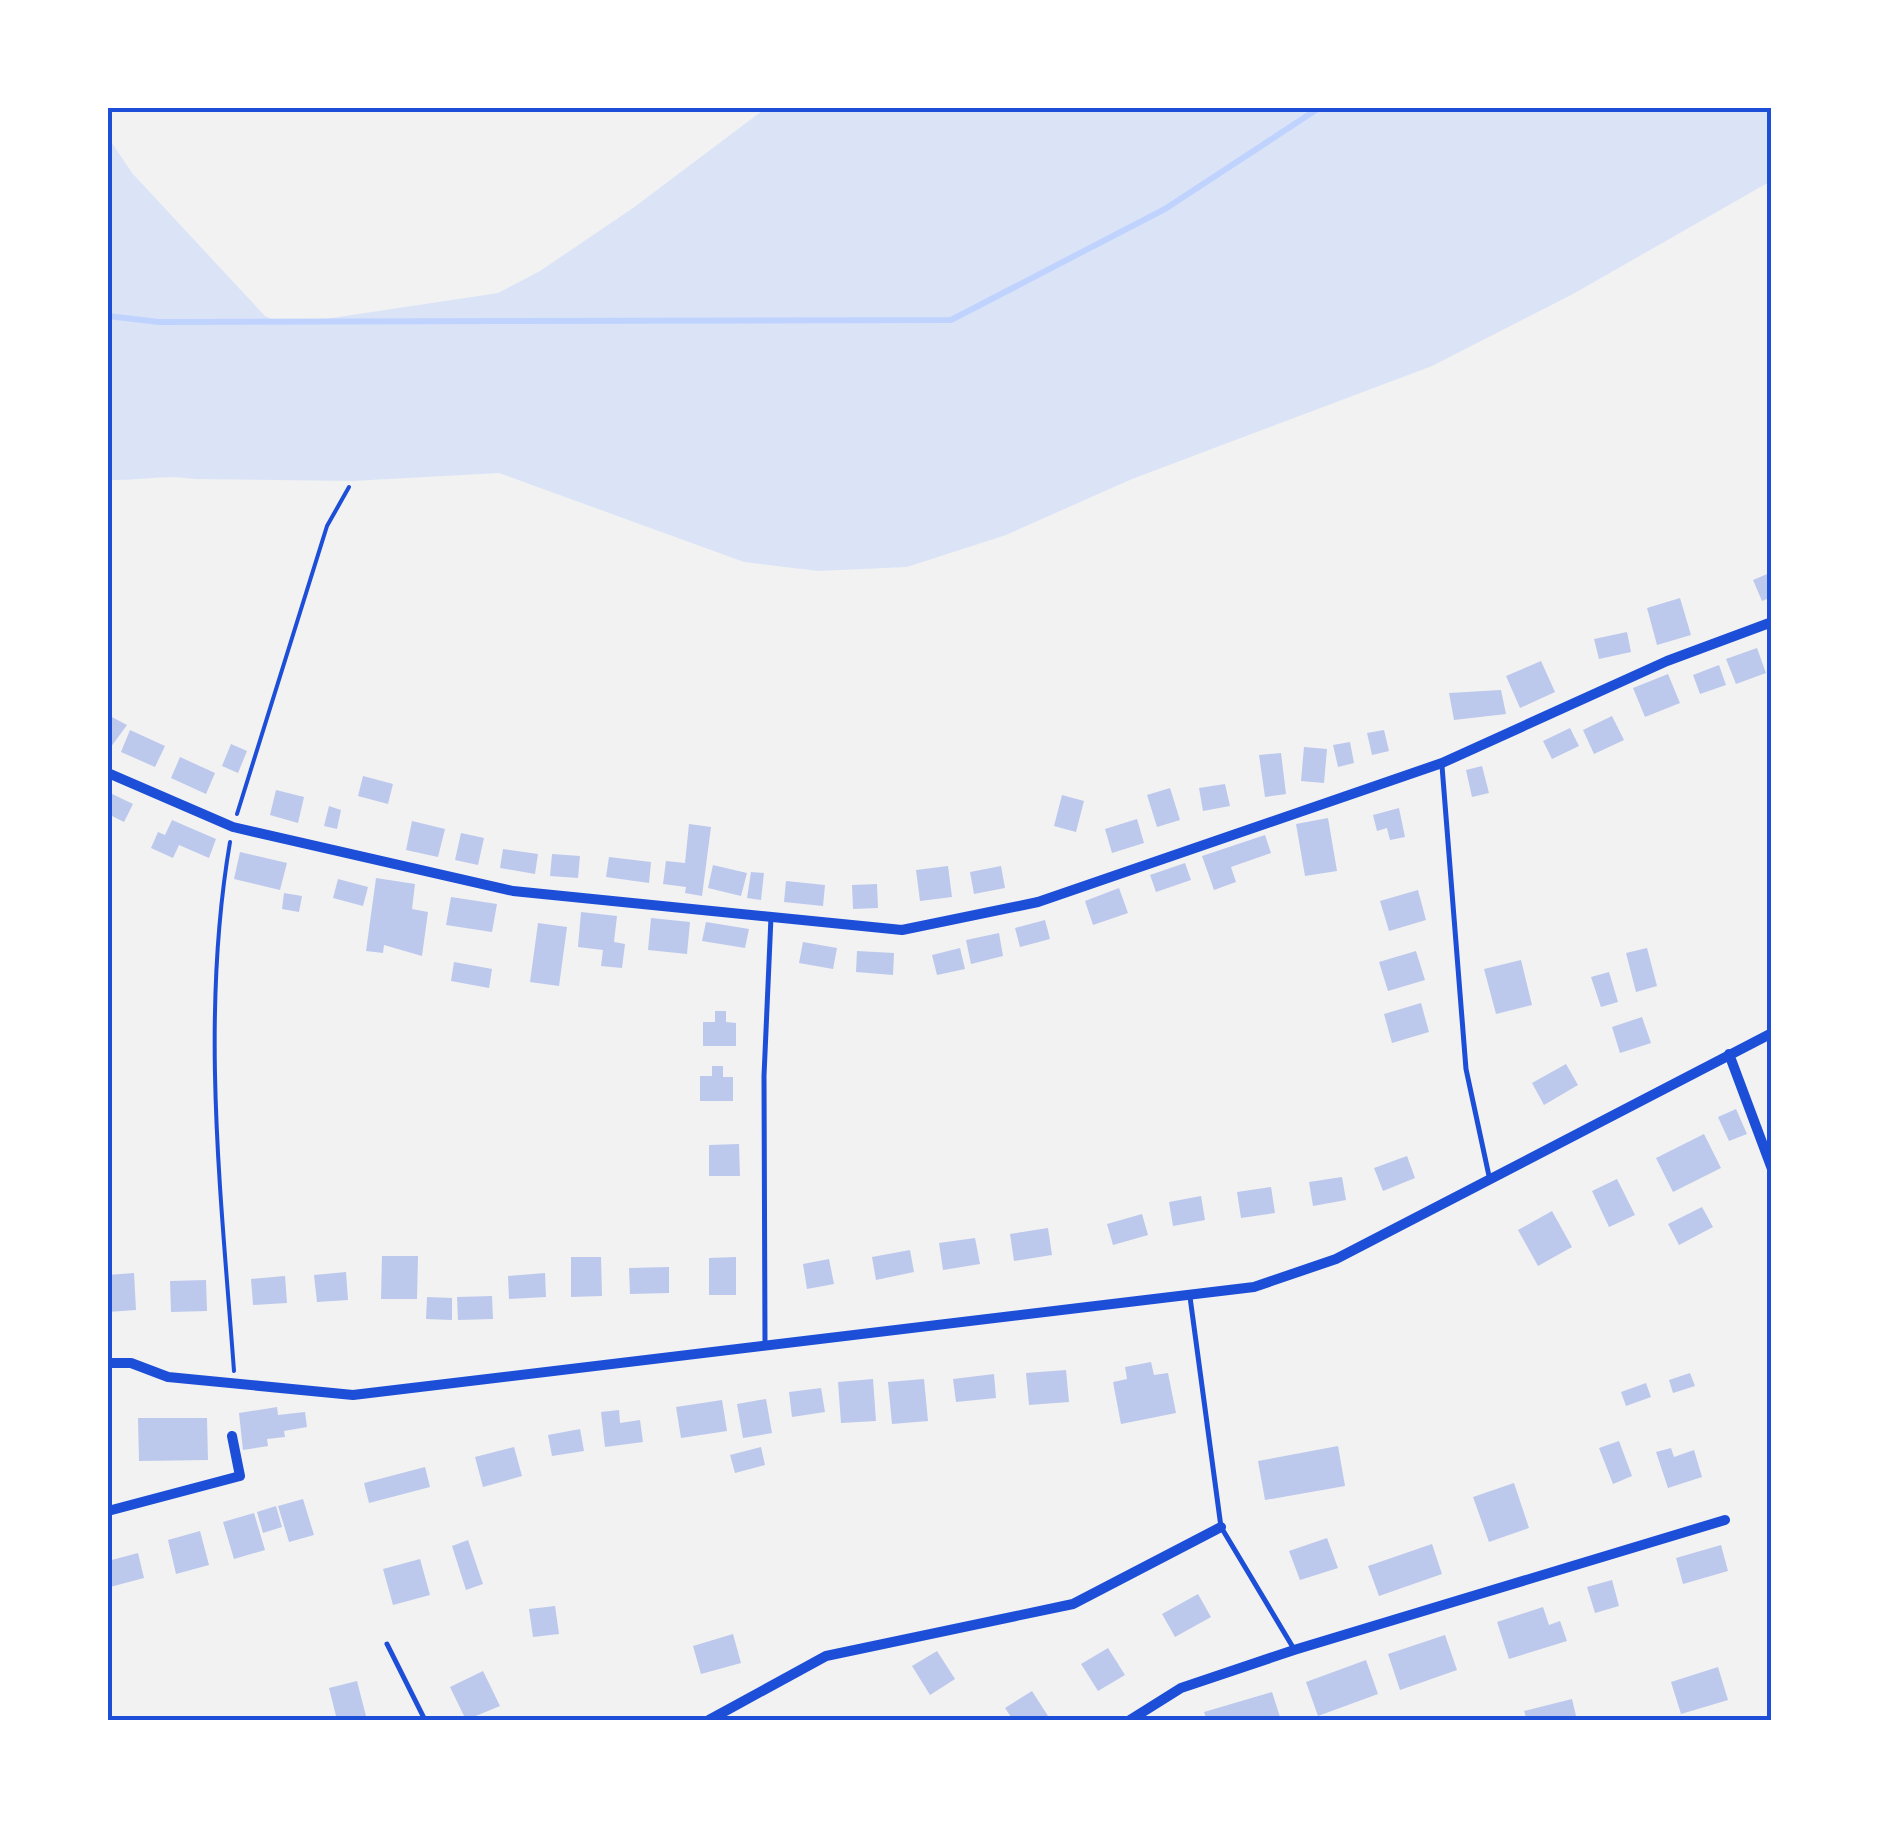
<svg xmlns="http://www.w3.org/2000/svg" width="1879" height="1828" viewBox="0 0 1879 1828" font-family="'Nunito Sans',sans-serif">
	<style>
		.green { fill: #dbe4f7 }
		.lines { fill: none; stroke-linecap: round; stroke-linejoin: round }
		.stream { stroke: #bfd3fe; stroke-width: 6 }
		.building { fill: #bdc9ec }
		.path { stroke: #1d4ed8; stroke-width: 4 }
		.service { stroke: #1d4ed8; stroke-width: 5 }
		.minor { stroke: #1d4ed8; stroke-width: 10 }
		.neatline { fill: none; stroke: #1d4ed8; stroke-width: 4 }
	</style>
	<rect width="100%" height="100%" fill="#f2f2f2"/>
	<path class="green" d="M766,108H1771V181L1573,294L1432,366L1132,479L1006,535L907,567L818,571L744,562L499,473L353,481L194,479C165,474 137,481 108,480V137L132,173L265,316L275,321L305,322L498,293L540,271L633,208Z"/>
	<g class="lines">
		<path class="stream" d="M108,316L159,322L951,320L1165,209L1319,108"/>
	</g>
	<path class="building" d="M1772,572V597L1762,601L1753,580Z
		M1680,598L1691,635L1657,645L1647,608Z
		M1627,632L1631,652L1599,659L1594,639Z
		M1757,648L1766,673L1736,684L1726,659Z
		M1541,661L1555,692L1520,708L1506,676Z
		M1719,665L1726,685L1700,694L1693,675Z
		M1668,674L1680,703L1645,717L1633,688Z
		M1501,690L1506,714L1454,720L1449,693Z
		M108,715L127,725L108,751Z
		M1612,716L1624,740L1594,754L1583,730Z
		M1570,728L1579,746L1552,759L1543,741Z
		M130,730L165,746L155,767L121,752Z
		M1384,730L1389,751L1372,755L1367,733Z
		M1350,742L1354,763L1338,767L1333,745Z
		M231,744L247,751L238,773L222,766Z
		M1304,747L1327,749L1324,783L1301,781Z
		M1281,753L1286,794L1265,797L1259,755Z
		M180,757L215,773L206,794L171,778Z
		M1482,766L1489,793L1472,797L1466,770Z
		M363,776L393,784L388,804L358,796Z
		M1225,784L1230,806L1203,811L1199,788Z
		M1170,788L1180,820L1157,827L1147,795Z
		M276,790L304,797L298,823L270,815Z
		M108,792L133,804L124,822L108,814Z
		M1062,795L1084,801L1076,832L1054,826Z
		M329,806L341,810L337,829L324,826Z
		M1399,808L1405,837L1390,840L1387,828L1377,831L1373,815Z
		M1328,818L1337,871L1305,876L1296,824Z
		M1137,819L1144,843L1112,853L1105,829Z
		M172,820L216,839L209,858L179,845L173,858L151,848L158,832L165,835Z
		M412,821L445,829L438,857L406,850Z
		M689,824L711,827L702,896L685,893L686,887L663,884L666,861L685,863Z
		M461,833L484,838L478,865L455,860Z
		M1265,835L1271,853L1231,867L1236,882L1214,890L1202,856Z
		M503,849L538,854L535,874L500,868Z
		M240,852L287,863L280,890L234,879Z
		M552,854L580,856L578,878L550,876Z
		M609,857L651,862L649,883L606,877Z
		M1185,863L1191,880L1156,892L1150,875Z
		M713,865L747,873L741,896L708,888Z
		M948,866L952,897L920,901L916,870Z
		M1001,866L1005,888L974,894L970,872Z
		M751,872L764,873L761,900L747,898Z
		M376,878L415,884L412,909L428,912L422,956L384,945L383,953L366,951Z
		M338,879L368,887L363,906L333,898Z
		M786,881L825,885L823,906L784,902Z
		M877,884L878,908L853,909L852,885Z
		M1119,888L1128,913L1093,925L1085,901Z
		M1418,890L1426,920L1389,931L1380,901Z
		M284,893L302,896L299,912L282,909Z
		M451,897L497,904L492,932L446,925Z
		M581,912L617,916L614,942L625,944L622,968L601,966L603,950L578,947Z
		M651,918L690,922L687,954L648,950Z
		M1045,920L1050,939L1020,947L1015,928Z
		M706,922L749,929L745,948L702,941Z
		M538,923L567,927L559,986L530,982Z
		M999,933L1003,956L971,964L966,940Z
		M803,942L837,948L833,969L799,963Z
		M960,948L965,969L937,975L932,955Z
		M1647,948L1657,986L1636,992L1626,953Z
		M857,951L894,953L893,975L856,972Z
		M1416,951L1425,980L1388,991L1379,962Z
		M1521,960L1532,1005L1496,1014L1484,969Z
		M454,962L492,969L489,988L451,981Z
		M1609,972L1618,1002L1601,1007L1591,977Z
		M1421,1003L1429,1032L1392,1043L1384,1014Z
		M715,1011H726V1022L736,1023V1046H703V1022H715Z
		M1642,1017L1651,1043L1620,1053L1612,1027Z
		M1566,1064L1578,1085L1544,1105L1532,1083Z
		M712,1066H723V1077H733V1101H700V1076H712Z
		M1736,1109L1747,1134L1729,1141L1718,1117Z
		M1704,1134L1721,1168L1673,1192L1656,1158Z
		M739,1144L740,1176H709V1145Z
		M1407,1156L1415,1178L1383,1191L1374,1168Z
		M1342,1177L1346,1200L1313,1206L1309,1182Z
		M1617,1179L1635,1215L1609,1227L1592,1191Z
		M1271,1187L1275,1213L1241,1218L1237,1192Z
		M1201,1196L1205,1220L1173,1226L1169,1202Z
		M1702,1207L1713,1227L1679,1245L1668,1224Z
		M1552,1211L1572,1247L1538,1266L1518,1230Z
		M1142,1214L1148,1235L1113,1245L1107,1224Z
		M1048,1228L1052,1255L1014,1261L1010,1234Z
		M975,1238L980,1264L943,1270L939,1243Z
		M910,1250L914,1272L876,1280L872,1257Z
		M382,1256H418L417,1299H381Z
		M571,1257H601L602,1296L571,1297Z
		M736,1257V1295H709V1258Z
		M829,1259L834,1284L807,1289L803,1264Z
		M669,1267V1293L630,1294L629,1268Z
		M346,1272L348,1300L317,1302L314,1275Z
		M134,1273L136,1310L108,1312V1275Z
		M545,1273L546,1297L509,1299L508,1276Z
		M285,1276L287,1303L253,1305L251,1279Z
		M206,1280L207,1311L171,1312L170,1281Z
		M492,1296L493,1319L458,1320L457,1297Z
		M427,1297L452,1298V1320L426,1319Z
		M1151,1362L1154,1375L1168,1373L1176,1413L1121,1424L1113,1382L1127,1379L1125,1367Z
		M1066,1370L1069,1402L1029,1405L1026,1373Z
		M1690,1373L1695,1386L1673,1393L1669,1380Z
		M994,1374L996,1398L956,1402L953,1379Z
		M873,1379L876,1421L841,1423L838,1382Z
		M924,1379L928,1421L892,1424L888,1382Z
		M1646,1383L1651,1397L1626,1406L1621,1392Z
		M821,1388L825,1412L792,1417L789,1392Z
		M766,1399L772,1433L743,1438L737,1404Z
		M722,1400L727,1431L681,1438L676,1407Z
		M277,1407L278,1415L305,1412L307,1427L284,1431L285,1437L267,1439L268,1446L243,1450L239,1413Z
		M619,1410L620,1423L640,1420L643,1442L605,1447L601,1412Z
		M138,1418H207L208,1460L139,1461Z
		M580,1429L584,1451L552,1456L548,1435Z
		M1619,1441L1632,1476L1613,1484L1599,1448Z
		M1338,1446L1345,1486L1265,1500L1258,1461Z
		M514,1447L522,1476L483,1487L475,1457Z
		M761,1447L765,1465L735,1473L730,1455Z
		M1671,1448L1674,1457L1694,1450L1702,1477L1668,1488L1656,1452Z
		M425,1467L430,1487L369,1503L364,1483Z
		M1514,1483L1529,1528L1489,1542L1473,1497Z
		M303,1499L314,1535L289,1542L278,1506Z
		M276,1506L282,1527L263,1533L257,1512Z
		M254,1513L265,1550L234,1559L223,1522Z
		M200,1531L209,1565L176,1574L168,1540Z
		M1327,1538L1338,1568L1300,1580L1289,1551Z
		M468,1540L483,1584L466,1590L452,1546Z
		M1432,1544L1442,1574L1379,1596L1368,1566Z
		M1721,1545L1728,1571L1683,1584L1676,1558Z
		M138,1553L144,1578L110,1587L108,1561Z
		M420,1559L430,1595L393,1605L383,1569Z
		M1612,1580L1619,1606L1595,1613L1587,1587Z
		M1198,1594L1211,1617L1175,1637L1162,1614Z
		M555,1606L559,1634L533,1637L529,1609Z
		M1543,1607L1549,1625L1560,1621L1567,1641L1509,1659L1497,1622Z
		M733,1634L741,1663L701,1674L693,1646Z
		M1445,1635L1457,1670L1400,1690L1388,1654Z
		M1108,1648L1125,1675L1098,1691L1081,1664Z
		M937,1651L955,1679L930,1695L912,1666Z
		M1366,1660L1378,1694L1318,1716L1306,1682Z
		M1718,1667L1728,1700L1681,1714L1671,1682Z
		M483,1671L500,1706L466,1720L450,1687Z
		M357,1681L367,1720H337L329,1688Z
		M1032,1691L1048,1716L1013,1720L1005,1708Z
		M1272,1692L1281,1720H1207L1204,1712Z
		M1572,1699L1577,1720H1527L1524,1711Z"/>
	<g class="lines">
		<path class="path" d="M237,814L327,526L349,487
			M230,842C200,1018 221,1195 234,1371"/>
		<path class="service" d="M1442,766L1466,1069L1489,1176
			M1190,1297L1221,1527L1294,1649
			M765,1343L764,1076L771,917
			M387,1644L425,1720"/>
		<path class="minor" d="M108,773L233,827L513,891L902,930L1038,902L1442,763L1667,661L1772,622
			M1729,1054L1772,1169
			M108,1363H131L168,1377L353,1395L1254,1287L1336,1259L1772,1033
			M108,1511L240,1476L232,1436
			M709,1720L826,1656L1073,1604L1221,1527
			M1130,1720L1181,1688L1294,1650L1725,1520"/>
	</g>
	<rect width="1879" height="1828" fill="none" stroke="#ffffff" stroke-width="220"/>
	<rect x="110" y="110" width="1659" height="1608" class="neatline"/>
</svg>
